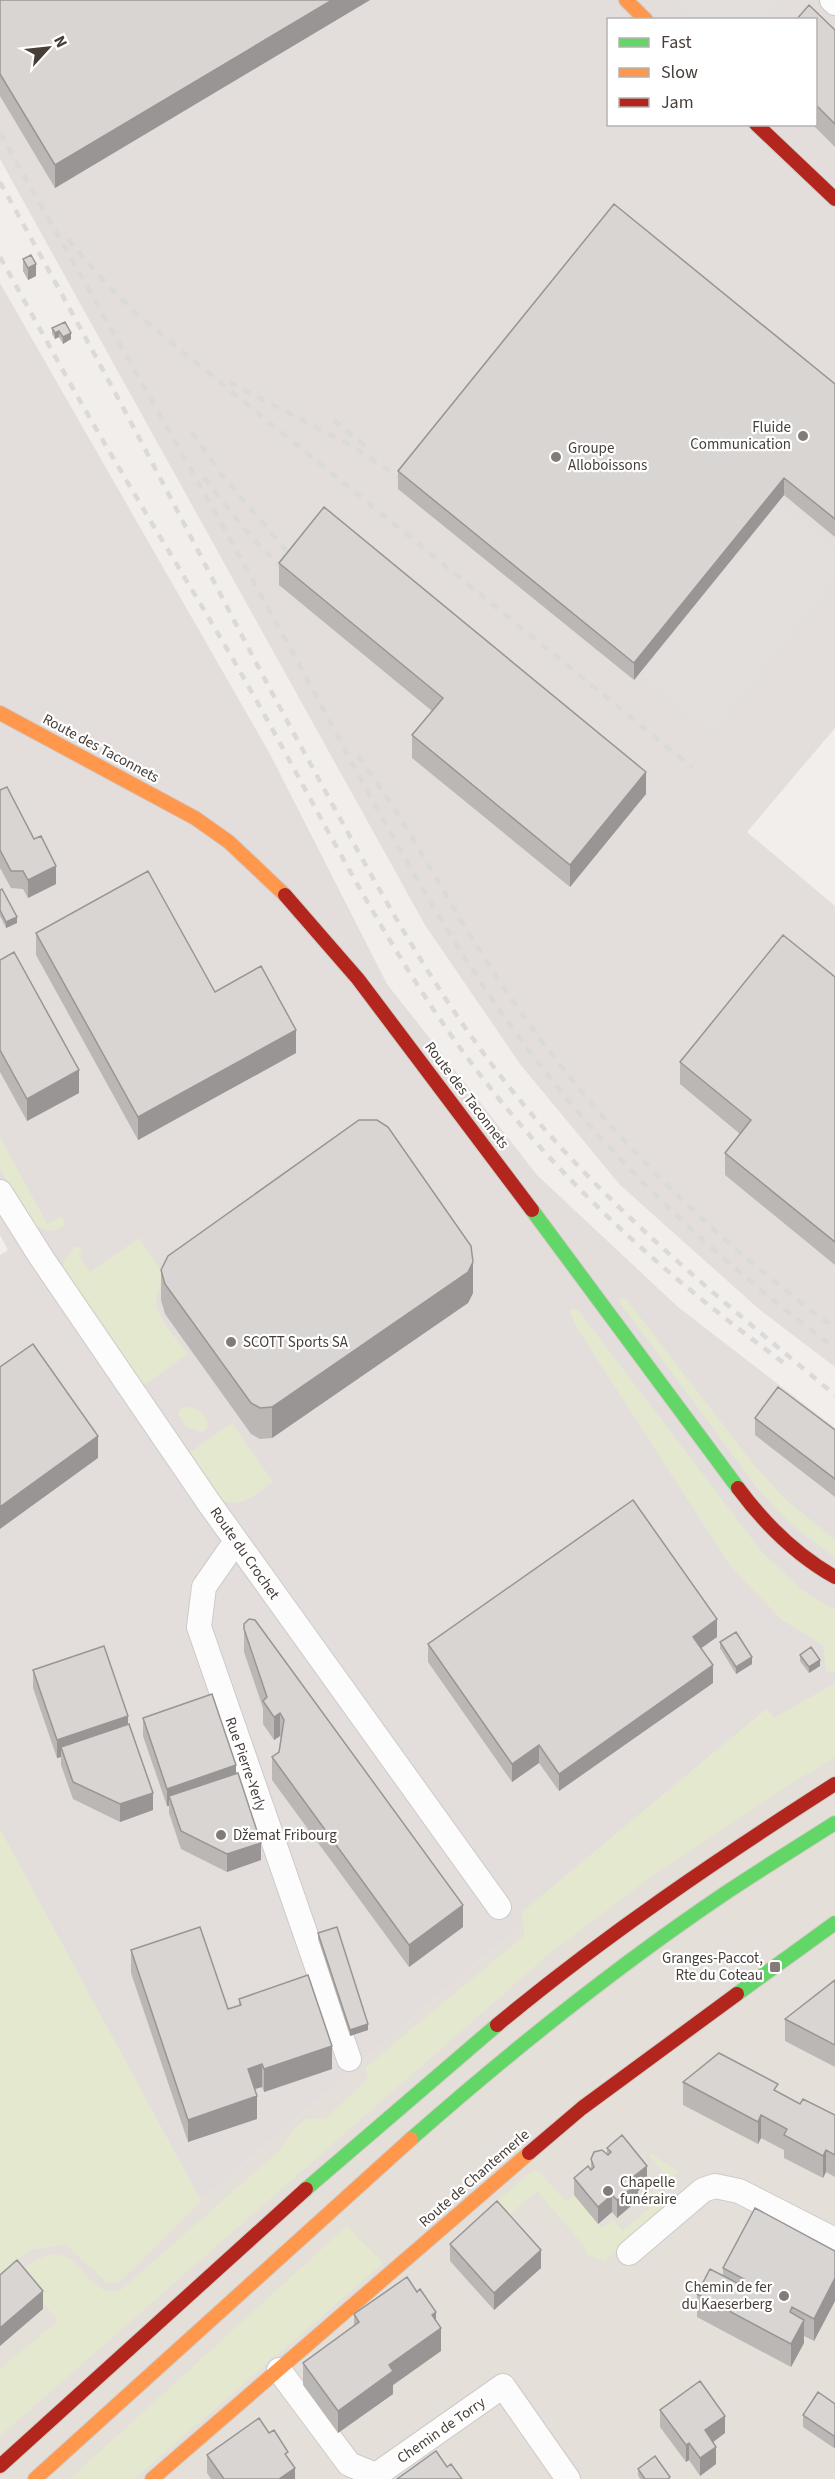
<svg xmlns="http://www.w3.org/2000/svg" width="835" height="2479" viewBox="0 0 835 2479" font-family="'Source Sans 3',sans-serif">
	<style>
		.residential { fill: #e5dfda }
		.industrial { fill: #e3dedc; fill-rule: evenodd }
		.green { fill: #e4e8cf }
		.parking { fill: #e3dfdd }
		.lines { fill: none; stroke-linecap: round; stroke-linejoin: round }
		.street-casing { stroke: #cdcac8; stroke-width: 26 }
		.fast-casing { stroke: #d1cbc5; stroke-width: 16 }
		.slow-casing { stroke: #d1cbc5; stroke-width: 16 }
		.jam-casing { stroke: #d1cbc5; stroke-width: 16 }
		.street { stroke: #fdfcfc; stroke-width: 24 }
		.fast { stroke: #63d668; stroke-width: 14 }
		.slow { stroke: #ff974d; stroke-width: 14 }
		.jam { stroke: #b3261e; stroke-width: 14 }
		.rail { stroke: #dadad9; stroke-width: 4.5; stroke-dasharray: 8 8; stroke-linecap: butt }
		.wall { fill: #bbb7b5 }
		.shaded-wall { fill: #989594 }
		.building { fill: #d9d5d3; stroke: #989594; stroke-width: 1.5 }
		.poi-dot { fill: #827c78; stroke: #fff; stroke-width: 2 }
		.labels { text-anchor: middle; stroke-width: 4.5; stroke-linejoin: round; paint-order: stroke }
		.poi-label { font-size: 15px; fill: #473e39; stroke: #fff; text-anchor: start }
		.street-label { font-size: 15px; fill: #473e39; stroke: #fff }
	</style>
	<rect width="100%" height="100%" fill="#f1eeec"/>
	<path class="residential" d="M835,1729V2479H0V1830L201,2201L508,1936L759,1765Z"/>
	<path class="industrial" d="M0,0H835V728L747,832L835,906V1367L760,1310L620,1185L520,1064L425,925L0,159ZM608,20H816V124H608Z
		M0,283L270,754L387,984L537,1175L678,1307L835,1428V1729L759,1765L508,1936L201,2201L0,1830V1255L8,1250L0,1235Z"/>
	<path class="green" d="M0,1137L47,1224L62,1216L65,1221L63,1226C37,1242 23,1210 13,1191C9,1184 1,1174 0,1166C0,1157 0,1147 0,1137Z
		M139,1238L167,1280C139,1303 173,1333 188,1354L143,1386L63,1271L64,1260L75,1247H80L82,1252L79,1255L90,1272Z
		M623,1298L627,1300L754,1465L785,1499L835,1540V1558L791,1524L761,1493L618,1300Z
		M569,1309L578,1310L762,1552L802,1590L835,1610V1672L826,1671L823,1645L782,1620L731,1567L577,1328Z
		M185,1407C197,1407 209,1414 207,1428L202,1432L186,1427L178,1414L180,1409Z
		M232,1423L273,1482C258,1492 241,1510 223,1500L190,1452Z
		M835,1683V1757L776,1793L653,1875L549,1954L0,2436V2369L58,2321L19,2273C81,2218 81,2305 121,2290L278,2152L294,2130L306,2119H325L368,2079L365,2068L524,1936L522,1912L766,1709L774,1718Z
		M0,1829L201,2201L119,2282L107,2283L66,2244L29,2250L0,2276Z
		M652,2154L678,2172L658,2190L669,2204L604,2261L586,2254V2248L537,2191L500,2222L486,2210L532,2171L540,2172L566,2202L574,2195L602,2228L613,2220L623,2231L660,2199L652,2191L667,2177L650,2156Z
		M347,2226L383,2263L134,2479H70Z"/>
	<path class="parking" d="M673,0H777L779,2L762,19L694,20Z
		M781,504L835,548V579L712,733L642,676Z"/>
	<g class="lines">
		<g class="street-casing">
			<path id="street" d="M832,0L835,3
				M0,1192L41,1257L209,1503L499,1907
				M236,1541L204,1587L199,1627L349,2059
				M629,2253L703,2190L715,2186L739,2191L835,2240
				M279,2370L349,2464L376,2475L503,2386L568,2479"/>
		</g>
		<g class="fast-casing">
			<path id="fast" d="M532,1210L738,1488
				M737,1994L835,1923
				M411,2139C511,2051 617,1966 727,1892C763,1868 799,1846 835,1823
				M306,2189L497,2025"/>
		</g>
		<g class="slow-casing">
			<path id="slow" d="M626,0L646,20
				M0,713L195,818L229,842L285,895
				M35,2479L411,2139
				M152,2479L529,2153"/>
		</g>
		<g class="jam-casing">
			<path id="jam" d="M756,124L835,199
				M285,895L358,979L532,1210
				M738,1488C764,1523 796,1555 835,1577
				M497,2025C604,1936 718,1859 835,1784
				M529,2153L582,2108L737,1994
				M0,2466L306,2189"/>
		</g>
		<use href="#street" class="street"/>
		<use href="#fast" class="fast"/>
		<use href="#slow" class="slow"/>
		<use href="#jam" class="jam"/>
		<path class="rail" d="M0,133C91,294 183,454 272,615C356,767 433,926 539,1064C623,1173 725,1266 835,1348
			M0,182C53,278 106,374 157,472C208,569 257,667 310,763C373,879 435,997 519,1099C611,1212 724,1302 835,1395
			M68,239L109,287L140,317L692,767
			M0,257C38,325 75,394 115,461C157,533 201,603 242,675C318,808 385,950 478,1072C565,1187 672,1281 788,1366
			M229,382L352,446L405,481
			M334,420L366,447
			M192,432L221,474L297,563
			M204,478L248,533L288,575
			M358,756C411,827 449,906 498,979C588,1115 703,1232 835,1328"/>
	</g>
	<path class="wall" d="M0,0H370L55,188L0,96Z
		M816,20L835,30V147L812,124H816Z
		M23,259L36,276L28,280L23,271Z
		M65,322L71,339L63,344L59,337L55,339L52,334V328Z
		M835,384V537L784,495L634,680L398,489V471Z
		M279,563L646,794L570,887L412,758V735L432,711L279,585Z
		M0,790L56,884L28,898L23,889L11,888L0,868Z
		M0,890L17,923L6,928L0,916Z
		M36,933L296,1053L138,1140L36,955Z
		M0,960L79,1093L27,1121L0,1072Z
		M835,977V1265L725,1175V1153L740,1134L680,1084V1062Z
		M161,1270L473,1293L468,1303L272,1438L260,1439L251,1434L165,1314L161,1300Z
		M755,1418L835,1430V1497L755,1435Z
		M244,1624L463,1927L409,1967L272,1780V1757L279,1752L281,1738L280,1736L274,1740L263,1724V1708L244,1652Z
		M717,1637L701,1648L713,1683L559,1791L539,1763L512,1782L428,1662V1644Z
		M720,1642L752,1664L736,1674L720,1648Z
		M800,1655L820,1666L809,1673L800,1661Z
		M33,1670L128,1724L153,1810L120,1822L73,1799L61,1765V1757L57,1758L33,1688Z
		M143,1718L236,1773L261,1860L227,1872L181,1849L169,1813V1806H167L143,1736Z
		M318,1933L368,2030L350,2036L318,1939Z
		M131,1950L228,2009L239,2006V1999L332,2069L264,2092L262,2087L255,2089L257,2119L188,2142L131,1973Z
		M835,1980V2067L785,2041V2019Z
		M683,2082L778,2092L800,2104L835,2115V2177L826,2172L823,2178L784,2158V2150L761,2138L758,2144L683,2105Z
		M607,2148L647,2183L638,2191V2200L617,2218L612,2212L598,2224L574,2195V2178L591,2170V2159L607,2154Z
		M450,2244L541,2268L494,2310L450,2261Z
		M835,2251V2301L814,2341L804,2336V2343L791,2367L697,2317V2294L723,2276V2268Z
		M354,2314L436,2320L441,2351L393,2385V2394L338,2433L303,2385V2363L354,2326Z
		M835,2404V2447L834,2448L803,2427V2415Z
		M660,2410L725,2433L713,2442L716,2464L700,2476L689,2460L686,2462L660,2427Z
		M207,2455L288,2460L295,2479H211L207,2473Z
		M638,2469L670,2479H640L638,2475Z"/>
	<path class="shaded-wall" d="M332,0H370L55,188V165Z
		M36,264V276L28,280V268Z
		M59,331V337L55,339V333Z
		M71,333V339L63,344V337Z
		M784,478V495L634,680V663Z
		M646,772V794L570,887V865Z
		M56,866V884L28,898V880Z
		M17,917V923L6,928V922Z
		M296,1030V1053L138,1140V1117Z
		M79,1070V1093L27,1121V1099Z
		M473,1262V1293L468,1303L272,1438V1407Z
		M98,1436V1458L0,1529V1507Z
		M717,1619V1637L693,1654V1637Z
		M752,1657V1664L736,1674V1667Z
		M820,1660V1666L809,1673V1667Z
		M713,1665V1683L559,1791V1774Z
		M280,1713V1736L274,1740V1717Z
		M128,1716V1733L61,1747V1757L57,1758V1740Z
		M539,1745V1763L512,1782V1764Z
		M236,1765V1783L169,1796V1806H167V1789Z
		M153,1793V1810L120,1822V1804Z
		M261,1843V1860L227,1872V1854Z
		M463,1905V1927L409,1967V1945Z
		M368,2024V2030L350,2036V2030Z
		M332,2046V2069L264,2092V2069Z
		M262,2064V2087L248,2091V2069Z
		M257,2096V2119L188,2142V2120Z
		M761,2115V2138L758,2144V2122Z
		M826,2150V2172L823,2178V2156Z
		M647,2166V2183L638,2191V2200L617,2218V2200L633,2177Z
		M612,2195V2212L598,2224V2207Z
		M541,2250V2268L494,2310V2293Z
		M835,2278V2301L814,2341V2319Z
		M43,2291V2309L0,2346V2328Z
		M436,2312V2332L441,2328V2351L393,2385V2394L338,2433V2411L389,2365L432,2315Z
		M804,2320V2343L791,2367V2344Z
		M725,2416V2433L705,2448V2430Z
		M835,2435V2447L834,2448V2436Z
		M689,2443V2460L686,2462V2445Z
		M716,2447V2464L700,2476V2458Z
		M295,2468V2479H279Z"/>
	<path class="building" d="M0,0H332L55,165L0,74Z
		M809,5L835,30V124L816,105V20H796Z
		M614,204L835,384V519L784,478L634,663L398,471Z
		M31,255L36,264L28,268L23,259Z
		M65,322L71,333L63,337L59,331L55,333L52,328Z
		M324,507L646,772L570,865L412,735L443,698L279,563Z
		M7,787L34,839L41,836L56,866L28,880L23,871H11L0,850V790Z
		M148,871L215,992L261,966L296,1030L138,1117L36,933Z
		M2,889L17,917L6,922L0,910V890Z
		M783,935L835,977V1242L725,1153L751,1120L680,1062Z
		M14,952L79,1070L27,1099L0,1050V960Z
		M359,1120H377L388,1127L471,1246L473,1262L468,1272L272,1407L260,1408L251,1403L165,1284L161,1270L168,1256Z
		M33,1344L98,1436L0,1507V1367Z
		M778,1387L835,1430V1479L755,1418Z
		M633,1500L717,1619L693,1637L713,1665L559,1774L539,1745L512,1764L428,1644Z
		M249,1619L255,1620L463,1905L409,1945L272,1757L279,1752L284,1720L280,1713L274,1717L263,1701L267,1697L244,1629V1624Z
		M736,1632L752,1657L736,1667L720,1642Z
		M104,1646L128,1716L57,1740L33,1670Z
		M811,1647L820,1660L809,1667L800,1655Z
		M212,1694L236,1765L167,1789L143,1718Z
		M129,1724L153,1793L120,1804L73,1782L61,1747Z
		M238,1773L261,1843L227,1854L181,1831L169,1796Z
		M200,1927L228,2009L241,2005L239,1999L308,1975L332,2046L264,2069L262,2064L248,2069L257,2096L188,2120L131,1950Z
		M337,1927L368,2024L350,2030L318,1933Z
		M835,1980V2045L785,2019Z
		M719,2053L778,2084L774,2090L800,2104L803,2099L835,2115V2155L826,2150L823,2156L784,2135L787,2129L761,2115L758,2122L683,2082Z
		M622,2135L647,2166L633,2177L638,2183L617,2200L612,2195L598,2207L574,2178L588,2166L591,2170L594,2167L591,2159L594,2152L602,2150L608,2155L611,2152L607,2148Z
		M497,2201L541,2250L494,2293L450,2244Z
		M755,2208L835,2251V2278L814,2319L792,2307L790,2312L804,2320L791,2344L697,2294L710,2269L741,2285L744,2279L723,2268Z
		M17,2260L43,2291L0,2328V2275Z
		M407,2277L417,2292L420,2289L436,2312L432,2315L441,2328L389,2365L393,2371L338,2411L303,2363L359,2322L354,2314Z
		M700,2381L725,2416L705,2430L716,2447L700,2458L689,2443L686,2445L660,2410Z
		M818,2392L835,2404V2435L834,2436L803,2415Z
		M259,2418L269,2433L274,2430L288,2452L285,2454L295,2468L279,2479H224L207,2455Z
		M436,2451L447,2467L451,2464L462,2479H397Z
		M655,2456L670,2477L668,2479H645L638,2469Z"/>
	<g class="poi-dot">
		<circle cx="803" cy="436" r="6"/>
		<circle cx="556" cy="457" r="6"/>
		<circle cx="231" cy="1342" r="6"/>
		<circle cx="221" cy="1835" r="6"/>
		<rect x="769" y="1961" width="12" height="12" rx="3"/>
		<circle cx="608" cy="2191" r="6"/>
		<circle cx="784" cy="2296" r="6"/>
	</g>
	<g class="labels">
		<g class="poi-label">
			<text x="791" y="432" text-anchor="end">Fluide<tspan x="791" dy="17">Communication</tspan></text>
			<text x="568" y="453">Groupe<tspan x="568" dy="17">Alloboissons</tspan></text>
			<text x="243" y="1347">SCOTT Sports SA</text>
			<text x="233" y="1840">Džemat Fribourg</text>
			<text x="763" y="1963" text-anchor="end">Granges-Paccot,<tspan x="763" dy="17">Rte du Coteau</tspan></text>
			<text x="620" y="2187">Chapelle<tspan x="620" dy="17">funéraire</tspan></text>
			<text x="772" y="2292" text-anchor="end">Chemin de fer<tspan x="772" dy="17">du Kaeserberg</tspan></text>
		</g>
		<g class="street-label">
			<text transform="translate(101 748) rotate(28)" y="5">Route des Taconnets</text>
			<text transform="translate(467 1095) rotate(53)" y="5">Route des Taconnets</text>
			<text transform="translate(245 1553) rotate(55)" y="5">Route du Crochet</text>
			<text transform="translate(246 1764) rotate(71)" y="5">Rue Pierre-Yerly</text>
			<text transform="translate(474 2178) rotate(-41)" y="5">Route de Chantemerle</text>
			<text transform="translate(441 2430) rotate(-35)" y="5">Chemin de Torry</text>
		</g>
	</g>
	<rect x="607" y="18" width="210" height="108" fill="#ffffff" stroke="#b5b2b0" stroke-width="1.5"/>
	<rect x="619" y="38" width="30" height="9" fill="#63d668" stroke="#b5b2b0" stroke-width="1.5"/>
	<text x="661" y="48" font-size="18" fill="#473e39">Fast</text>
	<rect x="619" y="68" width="30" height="9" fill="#ff974d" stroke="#b5b2b0" stroke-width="1.5"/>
	<text x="661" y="78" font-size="18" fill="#473e39">Slow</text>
	<rect x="619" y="98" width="30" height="9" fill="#b3261e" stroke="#b5b2b0" stroke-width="1.5"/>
	<text x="661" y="108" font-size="18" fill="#473e39">Jam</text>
	<g transform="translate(48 48) rotate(63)" stroke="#ffffff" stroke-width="4.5" paint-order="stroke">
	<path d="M0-4.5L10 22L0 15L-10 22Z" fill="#473e39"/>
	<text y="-9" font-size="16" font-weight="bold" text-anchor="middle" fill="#473e39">N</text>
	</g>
</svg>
